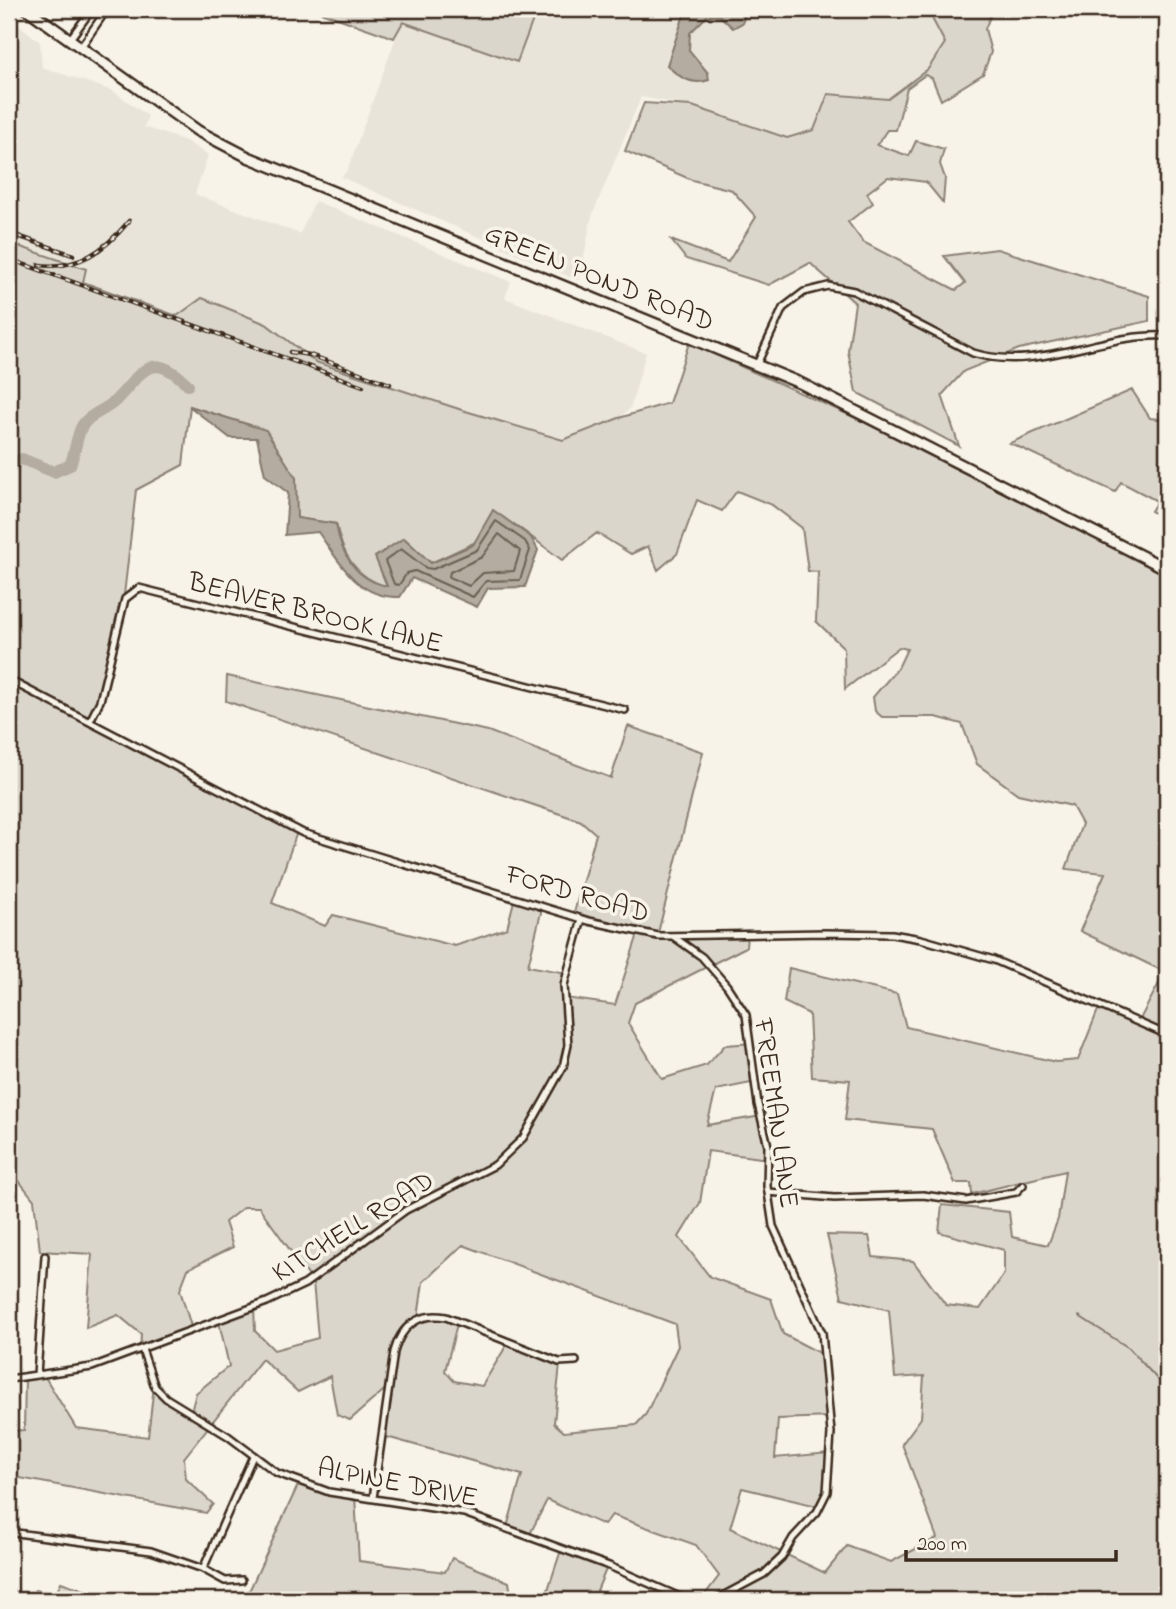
<svg xmlns="http://www.w3.org/2000/svg" width="1176" height="1609" viewBox="0 0 1176 1609" font-family="'Indie Flower',sans-serif">
	<style>
		.built { fill: #e9e4d9 }
		.green { fill: #dbd6cb; stroke: #8b8074; stroke-width: 2; fill-rule: evenodd }
		.water { fill: #b4aca0; stroke: #84786c; stroke-width: 2 }
		.lines { fill: none; stroke-linecap: round; stroke-linejoin: round }
		.shore { stroke: #6b5e52; stroke-width: 2 }
		.stream { stroke: #84786c; stroke-width: 2 }
		.river { stroke: #b4aca0; stroke-width: 12 }
		.minor-casing { stroke: #3b2a1e; stroke-width: 10 }
		.primary-casing { stroke: #3b2a1e; stroke-width: 14 }
		.minor { stroke: #f7f3e8; stroke-width: 5 }
		.primary { stroke: #f7f3e8; stroke-width: 9 }
		.rail-casing { stroke: #3b2a1e; stroke-width: 4.5 }
		.rail { stroke: #f7f3e8; stroke-width: 2; stroke-dasharray: 5; stroke-linecap: butt }
		.labels { text-anchor: middle; stroke-width: 7; stroke-linejoin: round; paint-order: stroke }
		.street-label { font-size: 28px; fill: #3b2a1e; stroke: #f7f3e8 }
	</style>
	<rect width="100%" height="100%" fill="#f7f3e8"/>
	<filter id="ink" filterUnits="userSpaceOnUse"><feTurbulence type="fractalNoise" baseFrequency=".0143" numOctaves="2"/><feDisplacementMap in="SourceGraphic" scale="14" xChannelSelector="R" yChannelSelector="G"/><feConvolveMatrix kernelMatrix="1 2 1 2 8 2 1 2 1" color-interpolation-filters="sRGB"/></filter>
	<g filter="url(#ink)">
		<path class="built" d="M537,9H927L945,43L928,69L888,99L829,94L814,130L787,138L692,106L641,97L592,216L579,281L341,177L347,171L402,21L517,62Z
			M9,17L40,42L42,67L113,91L148,116L144,127L186,141L208,155L195,194L300,234L315,201L511,282L505,298L646,353L630,409L619,418L563,440L462,410L316,362L266,324L203,298L177,317L83,282L85,268L9,243Z"/>
		<path class="green" d="M312,9H537L517,62L403,22L394,38Z
			M927,9H993L985,29L991,52L983,74L941,100L932,78L925,75L907,88L896,130H887L877,145L909,156L916,141L944,149L940,164L945,178L943,203L926,182L888,177L867,193L873,203L848,222L863,242L956,290L965,283L944,256L997,249L1149,296V321L1019,349L964,371L942,395L959,446L856,392L848,351L855,303L810,263L769,285L686,259L671,240L728,262L756,217L732,190L692,180L625,151L644,103L692,106L787,138L814,130L828,94L888,99L928,69L945,43Z
			M9,243L86,269L83,282L177,316L202,298L266,324L316,362L462,410L563,440L619,418L669,403L689,343L898,437L1167,574V1600H701L719,1576L696,1545L612,1515L604,1525L547,1500L529,1536L507,1527L522,1475L383,1436L391,1384L350,1420L337,1415L330,1376L298,1392L262,1359L184,1458L186,1479L213,1504L206,1513L9,1476V1431L24,1430L25,1379L45,1377L76,1428L148,1437L154,1385L191,1412L196,1393L229,1366L219,1322L254,1307L255,1331L274,1350L318,1338L313,1282L259,1207H244L225,1222L233,1247L188,1269L180,1290L193,1333L140,1353L141,1334L118,1315L86,1328L92,1254L40,1251L34,1200L19,1181L9,1179ZM190,406L265,430L296,478V518L336,524C342,555 356,578 388,587L376,557L404,538L431,563L514,524L562,560L597,533L631,554L648,546L658,570L677,554L697,500L722,511L737,491L772,505L802,528L808,571L818,572L816,621L844,648L845,689L899,647L907,649L898,668L873,697L875,711L882,717H936L962,724L977,764L1018,794L1072,806L1082,824L1066,869L1105,873L1080,931L1165,972L1138,1023L1100,1005L1078,1060L1056,1062L906,1027L897,994L789,968L784,1002L809,1014L812,1077L850,1080L845,1120L932,1129L955,1183H971L972,1194L1065,1171L1058,1219L1048,1245L1012,1237L1009,1212L942,1205L939,1232L1004,1250V1274L980,1309L946,1305L913,1261L873,1257L869,1236L827,1235L842,1298L889,1310L895,1378L924,1376L921,1418L902,1444L937,1538L891,1562L847,1546L825,1573L730,1528L742,1488L821,1507L829,1453L775,1458L778,1419L831,1417L825,1356L783,1334L771,1299L710,1277L679,1237L700,1203L708,1151L769,1159L762,1116L707,1125L716,1090L756,1082L754,1043L725,1045L707,1065L662,1079L628,1023L635,1003L746,947L747,935L657,937L703,752L628,726L611,778L488,731L227,676L226,701L581,821L596,834L573,916L638,934L615,1005L565,998L567,973L528,966L543,904L515,897L507,928L455,946L333,915L325,926L272,903L297,832L90,724L124,595L136,490L183,465ZM463,1245L675,1324L678,1346L646,1414L636,1425L564,1432L554,1423L560,1364L508,1343L482,1386L454,1381L445,1371L458,1320L418,1318L423,1282Z
			M1132,390L1150,418L1167,420V521L1151,511L1157,501L1121,482L1115,492L1010,443Z
			M299,1483L355,1497L359,1561L445,1572L452,1558L509,1582L511,1595L545,1599L561,1550L607,1567L593,1600H245Z
			M61,1582L113,1600H29L35,1590L56,1594Z"/>
		<path class="water" d="M686,9H741L745,16L742,23L733,28L720,16H707L690,33L689,50L708,73L709,80C692,86 678,77 667,65Z
			M189,406L266,430L296,478L297,518L336,524C341,554 356,580 387,586L375,557L404,538L431,563L473,545L493,510L531,537L538,550L525,587L488,588L477,607L412,578L400,597C358,599 340,563 318,532L285,535L288,493L265,475L257,438H230Z"/>
		<g class="lines">
			<path class="shore" d="M496,521L525,541L530,550L520,580L486,581L473,597L415,571L407,573L399,585L394,584L385,561L401,549L426,568L433,569L477,550Z
				M499,534L520,551L514,571L483,573L469,586L449,577L450,572L482,557Z"/>
			<path class="stream" d="M1079,1316L1129,1348L1158,1380L1167,1374"/>
			<path class="river" d="M9,462L22,459L54,472L70,465C75,454 76,439 81,428C88,414 105,411 115,401C142,374 150,347 188,385"/>
			<g class="minor-casing">
				<path id="minor" d="M70,39L92,9
					M81,47L107,9
					M757,364L783,308L804,292L828,286L854,291L973,353C1038,373 1102,332 1167,336
					M9,680L303,833L589,921L658,936L825,933L892,934L921,939L994,960L1163,1033
					M90,721L100,701L125,599L139,588L625,710
					M674,937L702,957L727,986L746,1015L758,1104L768,1146L767,1186L773,1226L822,1333L831,1433L827,1492L817,1512L793,1538L782,1557L764,1574L715,1600
					M768,1192L834,1198L923,1195L966,1201L1016,1192L1023,1185
					M142,1349L155,1387L166,1398L228,1436L277,1473L329,1492L464,1513L609,1566L687,1600
					M37,1375L45,1256
					M9,1379L92,1367L267,1302L305,1284L406,1210L495,1165L523,1138L563,1067L568,1045L564,985L582,919
					M373,1498L394,1352C401,1326 419,1312 446,1317L559,1362L576,1361
					M9,1532L151,1551L203,1569L225,1581L242,1580
					M203,1569L253,1456
					M9,1592L18,1600"/>
			</g>
			<g class="primary-casing">
				<path id="primary" d="M27,9L198,131L248,157L800,383L1167,569"/>
			</g>
			<use href="#minor" class="minor"/>
			<use href="#primary" class="primary"/>
			<g class="rail-casing">
				<path id="rail" d="M9,233L73,255
					M9,259L363,386
					M39,265C78,270 105,250 129,221
					M290,352L310,355L390,384"/>
			</g>
			<use href="#rail" class="rail"/>
		</g>
	</g>
	<g class="labels">
		<g class="street-label">
			<text transform="translate(600 276) rotate(22)" y="10">GREEN POND ROAD</text>
			<text transform="translate(316 611) rotate(14)" y="10">BEAVER BROOK LANE</text>
			<text transform="translate(578 892) rotate(16)" y="10">FORD ROAD</text>
			<text transform="translate(778 1113) rotate(82)" y="10">FREEMAN LANE</text>
			<text transform="translate(352 1225) rotate(-32)" y="10">KITCHELL ROAD</text>
			<text transform="translate(398 1481) rotate(11)" y="10">ALPINE DRIVE</text>
		</g>
	</g>
	<rect width="1176" height="1609" fill="none" stroke="#f7f3e8" stroke-width="35"/>
	<rect x="18" y="18" width="1141" height="1574" fill="none" stroke="#3b2a1e" stroke-width="2.5" filter="url(#ink)"/>
	<path d="M906 1550v10h210v-10" fill="none" stroke="#3b2a1e" stroke-width="3.5"/>
	<text x="917" y="1550" font-size="21" fill="#3b2a1e" stroke="#f7f3e8" stroke-width="5" paint-order="stroke">200 m</text>
</svg>
